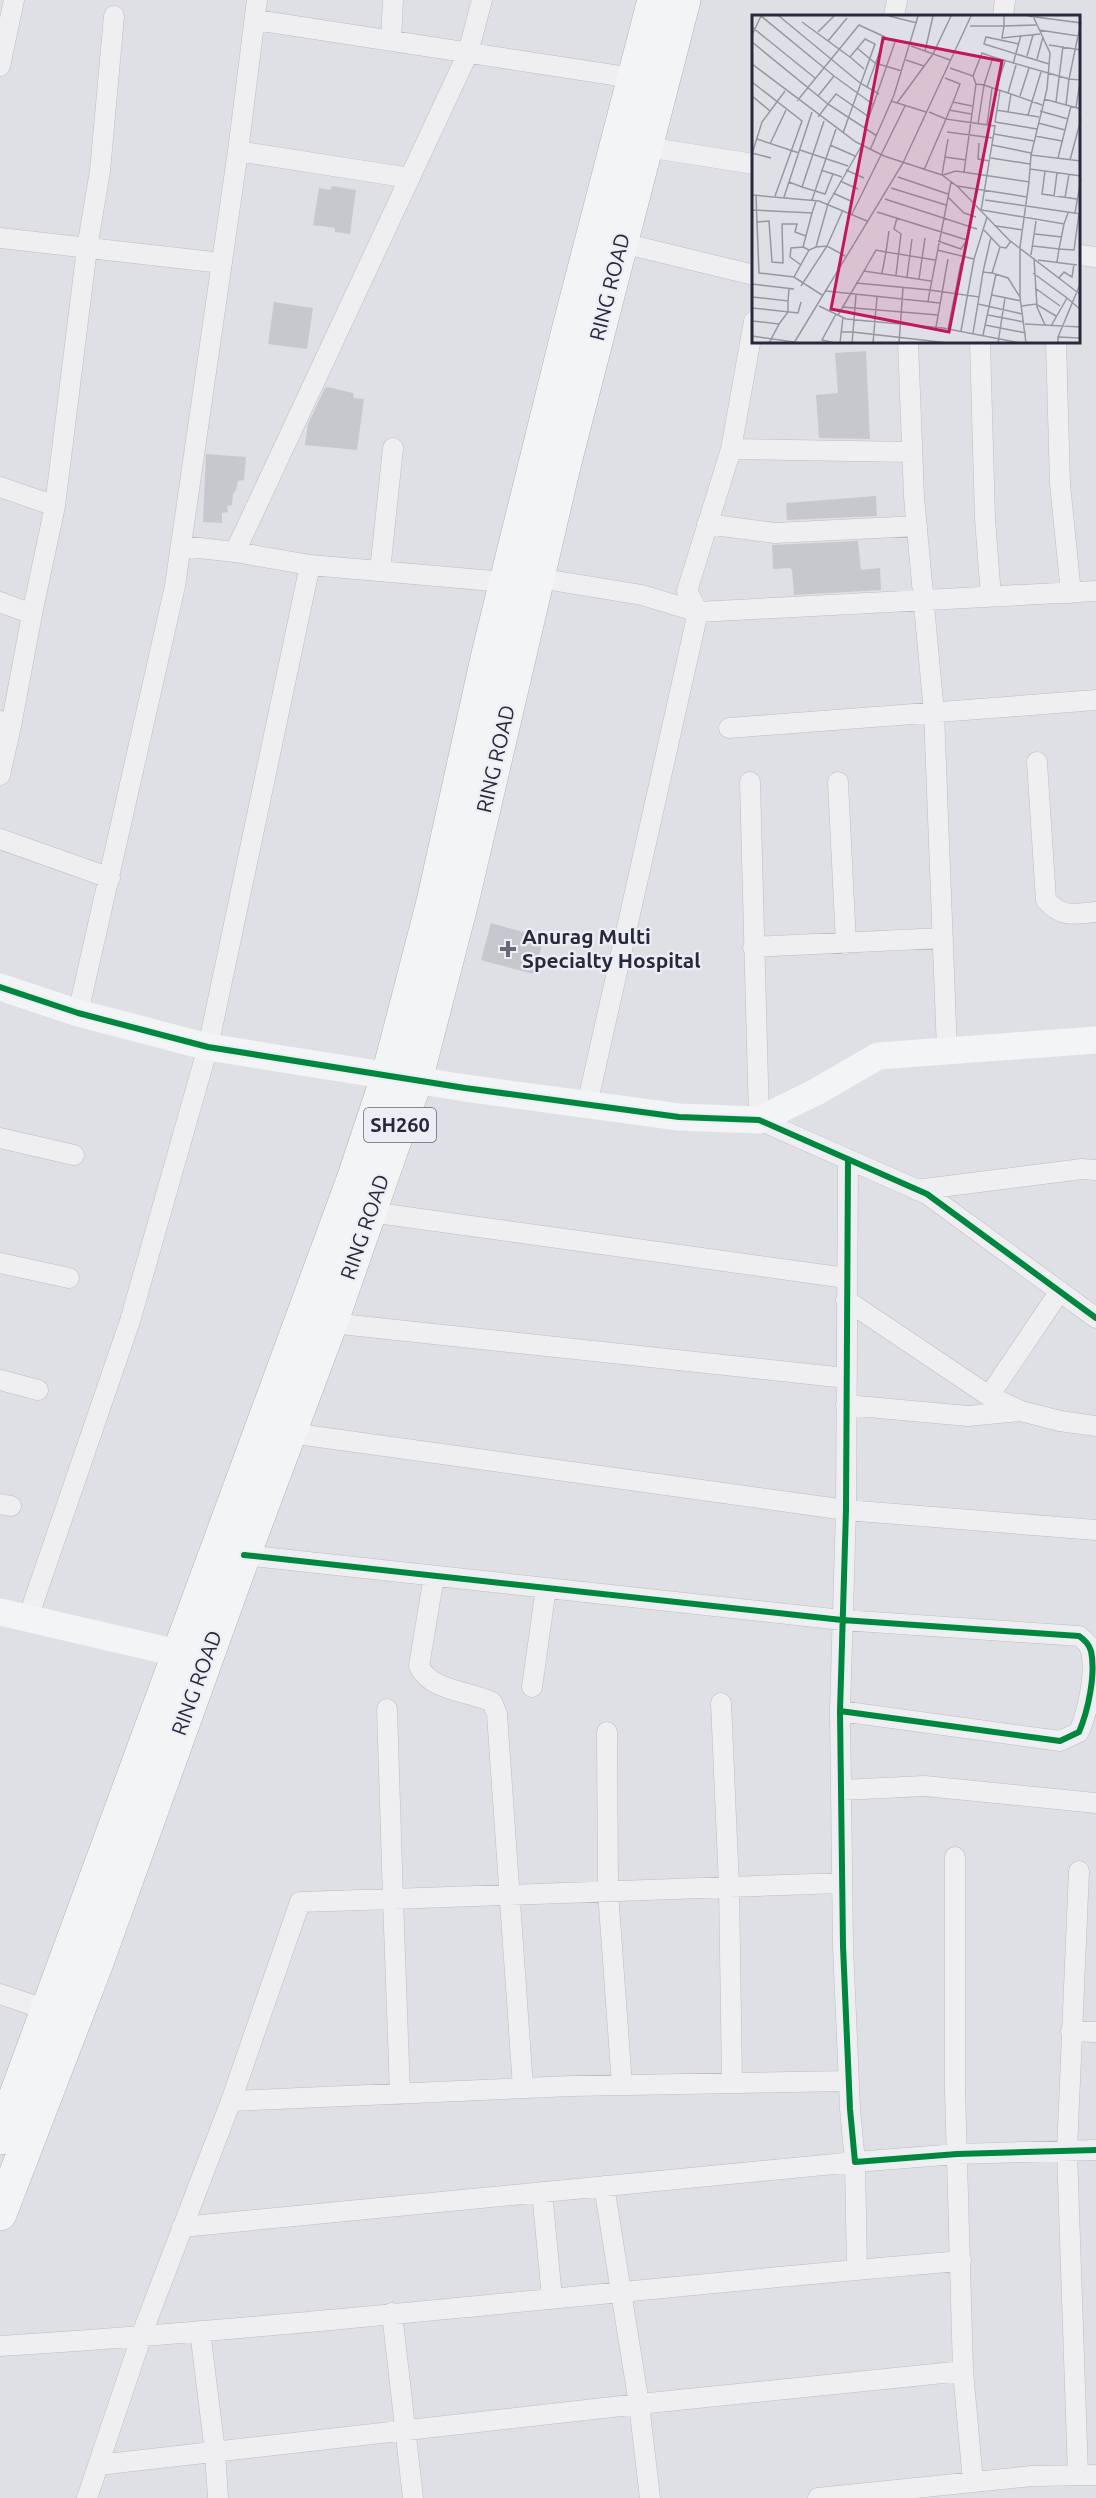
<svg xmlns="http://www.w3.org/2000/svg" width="1096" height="2498" viewBox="0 0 1096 2498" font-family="Ubuntu,sans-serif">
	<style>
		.building { fill: #c7c8cd }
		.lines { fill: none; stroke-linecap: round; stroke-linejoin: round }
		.street-casing { stroke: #bcbdc1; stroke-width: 21 }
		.highway-casing { stroke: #b2b3b9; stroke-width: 34 }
		.street { stroke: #efeff1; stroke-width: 20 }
		.secondary { stroke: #f3f4f5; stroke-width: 27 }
		.highway { stroke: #f3f4f5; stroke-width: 33 }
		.cycleway-casing { stroke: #edeef5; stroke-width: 10 }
		.cycleway { stroke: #00873e; stroke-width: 6 }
		.poi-dot { fill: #676a78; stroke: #edeef5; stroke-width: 2 }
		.labels { text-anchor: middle; stroke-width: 4.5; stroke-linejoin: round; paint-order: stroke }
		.shield { fill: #edeef5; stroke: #626574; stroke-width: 1.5 }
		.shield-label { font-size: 20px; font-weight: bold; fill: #272a3d }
		.street-label { font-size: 21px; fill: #272a3d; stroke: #edeef5 }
		.poi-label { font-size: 21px; font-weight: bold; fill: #272a3d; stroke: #edeef5; text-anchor: start }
		.inset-road { fill: none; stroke: #9597a2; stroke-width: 1.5 }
		.view { fill: #c2185b; fill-opacity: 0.15; stroke: #c2185b; stroke-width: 3 }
		.inset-edge { fill: none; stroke: #272a3d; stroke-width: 3 }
	</style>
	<rect width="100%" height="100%" fill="#dfe0e5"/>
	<path class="building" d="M332,186L356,190L350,234L335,232V228L313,225L319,188L330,190Z
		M274,302L313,308L307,349L268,344Z
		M866,351L870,439L819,438L816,395L838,393L835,353Z
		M328,387L353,393L354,398L364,399L357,450L305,445L308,424L325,388Z
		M206,454L246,457L244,480L238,481L236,490L233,494L232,505L227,506L228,512L222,513V523L203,522Z
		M876,496L877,516L787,520L786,503Z
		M858,541L861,570L880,568L881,590L794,595L792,570L790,568L773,569L772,545Z
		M491,923L544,938L534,974L481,960Z"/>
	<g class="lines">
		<g class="street-casing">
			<path id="street" d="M894,16L897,0
				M1003,16L1005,0
				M256,20L633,78
				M391,41L393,0
				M0,66L14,0
				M646,147L754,164
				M238,151L410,178
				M0,238L222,263
				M622,243L754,275
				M1080,255L1096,257
				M908,342L914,497L934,713L947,1051
				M980,342L985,519L991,597
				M1056,342L1060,484L1071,593
				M731,449L754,321
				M0,487L55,506
				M707,524L775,533L917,526
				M181,546L235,552L310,565L505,582
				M235,552L468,53L482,0
				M380,571L393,448
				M538,578L642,595L698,612
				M0,602L32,614
				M698,612L687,591L731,449L912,452
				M0,721L11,726L0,775
				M11,726L32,614L55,506L87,248L100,171L114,16
				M729,728L1096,700
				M1037,762L1046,900C1062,918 1073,914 1096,912
				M750,782L759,1120L927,1194L1096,1318
				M838,782L846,944
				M0,839L110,878
				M753,947L943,938
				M78,1013L175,586L238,151L257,0
				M587,1105L698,612L1096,591
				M0,1138L74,1155
				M848,1159L846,1510L840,1711L843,1946L850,2109L855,2162L957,2154L1096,2150
				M916,1190L1082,1169L1096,1170
				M370,1212L846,1278
				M0,1263L69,1278
				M846,1300L989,1396L1021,1411L1060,1421L1096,1426
				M331,1323L846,1378
				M0,1380L38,1390
				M989,1396L1060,1291
				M846,1405L968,1416L1021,1411
				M290,1433L846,1510L1096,1530
				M0,1504L11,1506
				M244,1555L842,1620L1079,1636C1085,1640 1089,1644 1091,1651C1096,1674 1088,1711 1079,1732L1060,1741L840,1711
				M434,1576L419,1666C430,1691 469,1691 492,1702L497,1714L523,2088
				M28,1618L130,1321L208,1047L310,565
				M532,1687L546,1588
				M721,1703L729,1886L732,2083
				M387,1709L393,1899L842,1883
				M607,1732L608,1892L622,2085
				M841,1790L925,1786L1096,1803
				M955,1857V2090L963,2371L973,2482
				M0,1994L47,2010
				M1071,2031L1096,2032
				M231,2101L300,1902L393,1899L400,2094
				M604,2186L639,2404L650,2498
				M542,2192L552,2298
				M182,2227L855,2162L857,2270
				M392,2313L413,2498
				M200,2331L215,2452L218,2498
				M0,2346C321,2326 640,2287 961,2261
				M98,2465L639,2404L963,2371
				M1078,2475L1067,2151L1079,1871
				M87,2498L146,2323L231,2101L571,2086L849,2081
				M818,2498L1032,2476L1096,2475"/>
		</g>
		<g class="highway-casing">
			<path id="highway" d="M0,2138L354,1177L388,1075L433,902L488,654L569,327L654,0
				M0,2214L96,1965L244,1555L331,1323L416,1080L463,898L564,466L684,0"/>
		</g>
		<use href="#street" class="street"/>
		<path class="secondary" d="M0,987L78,1013L208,1047L465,1088L679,1117L759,1120L816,1092L878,1056L1096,1040
			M0,1612L177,1653"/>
		<use href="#highway" class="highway"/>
		<g class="cycleway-casing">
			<path id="cycleway" d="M0,987L78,1013L208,1047L465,1088L679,1117L759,1120L927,1194L1096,1318
				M848,1159L846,1510L840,1711L843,1946L850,2109L855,2162L957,2154L1096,2150
				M244,1555L842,1620L1079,1636C1085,1640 1089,1644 1091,1651C1096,1674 1088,1711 1079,1732L1060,1741L840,1711"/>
		</g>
		<use href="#cycleway" class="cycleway"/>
	</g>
	<path class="poi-dot" d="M505 940h6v6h6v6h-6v6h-6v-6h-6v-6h6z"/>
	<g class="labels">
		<rect class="shield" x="364" y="1108" width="72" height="34" rx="4.5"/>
		<g class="shield-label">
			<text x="400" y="1132">SH260</text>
		</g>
		<g class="street-label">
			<text transform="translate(610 287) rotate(-76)" y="7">RING ROAD</text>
			<text transform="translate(496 759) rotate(-77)" y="7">RING ROAD</text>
			<text transform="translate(365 1227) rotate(-71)" y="7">RING ROAD</text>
			<text transform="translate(197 1683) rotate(-70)" y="7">RING ROAD</text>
		</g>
		<g class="poi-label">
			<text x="522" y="944">Anurag Multi<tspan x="522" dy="24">Specialty Hospital</tspan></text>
		</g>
	</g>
	<g transform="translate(752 15)">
		<rect width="328" height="328" fill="#dfe0e5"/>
		<path class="inset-road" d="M9,1L82,61L66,81M27,1L108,68L127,79M137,1L165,8M276,1L329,8L326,21L287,15M50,7L98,42L113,24L123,29L91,118M284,10L252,11L250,23L288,19M218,11H252V1M0,12L63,63M66,17L82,1M0,20L9,1M76,26L95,3M0,27L76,89L84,79L117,102L112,113M267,29L234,22L232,29L297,49M297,30L329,35M159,31L198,45M105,33L123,48L150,56M173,36L181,1M275,41L281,20M98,42L112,54M285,44L291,22M154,45L172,51M0,49L104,127L132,141L190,160L206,172L257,225L329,280M261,49L269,20M264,50L256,78L232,70L241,42L317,64L326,21M198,53L221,61L224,69M82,61L122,90M221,61L230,38L241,42M193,63L208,69L201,87M0,67L50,106L23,181M244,74L253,46M256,78L290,90M0,81L18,96M268,81L277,53M292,84L329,94M45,86L107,10L133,22L115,72M139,86L174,97M304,87L311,31M145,88L181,39L199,1M314,90L317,64L329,65M324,92L328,67M197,95L219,99M244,95L287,102M288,96L316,104M177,97L194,104L201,87L220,91M256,97L259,79M276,100L289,57M66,102L76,89L125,121M117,102L143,27M243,107L285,114M243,107L248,75M286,108L313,115M235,110L240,73M195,117L241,123M242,119L282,126M283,121L310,126M5,124L47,138M227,128L226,144L238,146M18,129L34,95M78,130L103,141M240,130L279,138M48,135L96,151M118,135L142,80L166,1M0,138L19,143M0,139L10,107L33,76M279,140L295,74L298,38L281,1M193,142L214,145M239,143L278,149M306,143L319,91M318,145L329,104M278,154L329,161M69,155L90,162M94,155L112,163M172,155L194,104L243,111L229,196M293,156L290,179L325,184M212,157L224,69L232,70L226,109M190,160L196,124M191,160L204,156L277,167L279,140L329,146M146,162L196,179M88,166L106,174M37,167L60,97M199,167L178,275L227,282L231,257L240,258M205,171L275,182M50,172L73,179L81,159M139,173L194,190M81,178L101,187M0,180L67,186L115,206M4,181L7,258L42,262L70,280M302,181L305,158M32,182L37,167L50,172L72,106M196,182L212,198L224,202M313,183L317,159M133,184L225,214M60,185L84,114M233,185L329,199M0,195L60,198L64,186M230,195L312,209L316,198M125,197L215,225L209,234L186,226M323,198L329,164M100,199L153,91M5,207L17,206L20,247L31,248L30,209H45L43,217L54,221M244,211L271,215M232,215L248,232M137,216L134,237L183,245M283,219L310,222M259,226L254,233L248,232L240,258L256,263L268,282L274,328M281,231L307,234L312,209M64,232L76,189L110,130M57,235L51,232L60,198M185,235L222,244L235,202M279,240L284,206M282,243L285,292L293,310M286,245L325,250M305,247L307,234L322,235L327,199M49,250L38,242L39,233L51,232M112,256L124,235L134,237L130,258M231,257L239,222M281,258L315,283L299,311M144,260L149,219L142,214L145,203M42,262L57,235L64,232L75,231L93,241M155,262L160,224M307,263L312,257L320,262L322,249M167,264L173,223M104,268L178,275L176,287M0,269L42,274M49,271L75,231L91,195M283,273L308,291M74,276L188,288M104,280L101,317L196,328M240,280L269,286M0,282L36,286L37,274M268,282V232L277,167M315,283L329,295M226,289L270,299M67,291L94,304L191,313L268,328M270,291L284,289L304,301M90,292L186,300M0,293L46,298L49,287M86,300L112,256L179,266M236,300L272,307M0,306L27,309L17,328M27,309L36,297V286M273,309L329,312M233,310L274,318M184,312L196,244M196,314L209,248M209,316L222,244M89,317H101L100,328M221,318L227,282M231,320L244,259M0,321L42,327M306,322L329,267M42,328L151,148L219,1M83,328L70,325L84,299M88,328L91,302M121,328L125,282M147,328L151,273M246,328L253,283M306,328V322L329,323"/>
		<path class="view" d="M131,23L250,46L197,317L79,294Z"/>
		<rect width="328" height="328" class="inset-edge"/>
	</g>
</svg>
